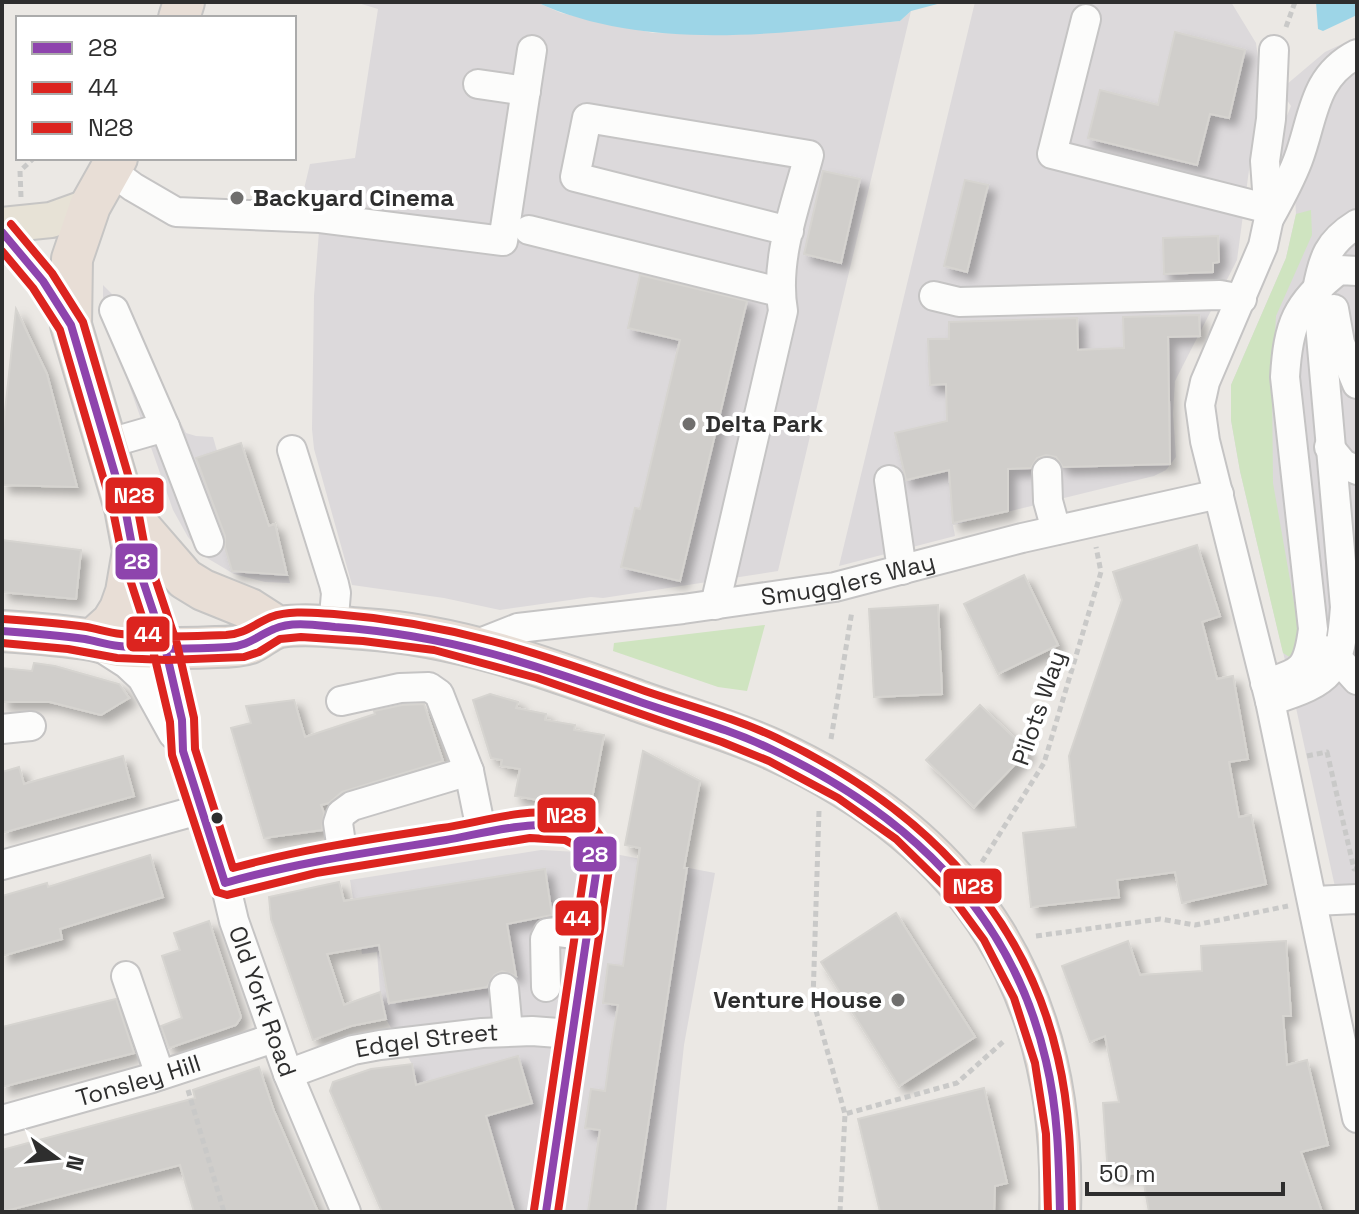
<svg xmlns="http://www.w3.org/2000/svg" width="1359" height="1214" viewBox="0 0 1359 1214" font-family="'Space Grotesk',sans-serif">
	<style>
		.industrial { fill: #dcd9db }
		.green { fill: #cfe4c0 }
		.water { fill: #9dd5e7 }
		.building { fill: #d0cecb; stroke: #d6d4d0; stroke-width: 2; filter: url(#shadow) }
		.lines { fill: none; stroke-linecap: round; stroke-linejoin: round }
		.minor-casing { stroke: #c5c4c4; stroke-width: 32 }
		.major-casing { stroke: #c6c5c4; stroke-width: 38 }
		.highway-casing { stroke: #c6c5c4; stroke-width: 44 }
		.path { stroke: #c9c9c8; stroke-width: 5; stroke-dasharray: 6 4; stroke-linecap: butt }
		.minor { stroke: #fcfcfb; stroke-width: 28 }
		.major { stroke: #e7e2d6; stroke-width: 34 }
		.highway { stroke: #e8ded6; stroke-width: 40 }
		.bus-1-casing { stroke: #fff; stroke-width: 14 }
		.bus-2-casing { stroke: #fff; stroke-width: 14 }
		.bus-3-casing { stroke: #fff; stroke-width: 14 }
		.bus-1 { stroke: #8e44ad; stroke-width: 8 }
		.bus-2 { stroke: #dc241f; stroke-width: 8 }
		.bus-3 { stroke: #dc241f; stroke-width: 8 }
		.poi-dot { fill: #706f6e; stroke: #fff; stroke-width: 3 }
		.bus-dot { fill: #2e2e2e; stroke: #fff; stroke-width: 3 }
		.labels { text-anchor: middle; stroke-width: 8; stroke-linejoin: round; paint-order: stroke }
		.poi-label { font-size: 24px; font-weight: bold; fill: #2e2e2e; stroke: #fff; text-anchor: start }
		.street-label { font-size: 24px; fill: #2e2e2e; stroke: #fff }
		.line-badge { stroke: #fff; stroke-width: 3 }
		.badge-label { font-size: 22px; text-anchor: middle; font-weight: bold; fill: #fff }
	</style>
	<defs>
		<filter id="shadow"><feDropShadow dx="7" dy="7" stdDeviation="4" flood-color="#0004"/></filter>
	</defs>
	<rect width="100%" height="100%" fill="#ebe8e4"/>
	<path class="industrial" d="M355,2H536L561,13L653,33L738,34L862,25L900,21L911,11L778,571L603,598L591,597L500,610L444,598L352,585L314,449L312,429L314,296L322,193L304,189L310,164L355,158L378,9Z
		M975,2H1231L1256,43L1261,80L1237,260L1175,381L1173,414L1176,457L1166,470L1154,476L953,525L955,536L839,566Z
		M1357,37V916H1354L1351,891L1335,887L1293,694L1240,471L1231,420V385L1286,258L1296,214L1295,197L1276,175L1277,140L1291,106L1280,90L1325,52Z
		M103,285L117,299L186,433L196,436L213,437L217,451L241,443L269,526L275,524L290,583L265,582L234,574L207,558L188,537L173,510L103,311Z
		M541,850L615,854L715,873L684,1045L666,1212H459L417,1094L412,1064L386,1019L380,992L377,952L362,954L350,880Z"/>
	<path class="green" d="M1311,210L1312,235L1276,316L1272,385L1273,483L1299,631L1291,658L1283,653L1240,471L1231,420V385L1286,258L1296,214Z
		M765,625L747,691L718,687L613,651L614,643Z"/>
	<path class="water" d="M536,2H945L911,11L900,21C782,33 648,53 536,2Z
		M1316,2H1357V15L1323,31L1318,29Z"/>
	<path class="building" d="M1175,32L1245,50L1229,118L1210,114L1197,165L1088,138L1100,90L1158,105Z
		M823,171L860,179L841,263L804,254Z
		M965,180L988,185L967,272L944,266Z
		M1218,236L1219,262L1213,263V272L1164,274L1163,238Z
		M640,275L747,301L680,581L621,567L635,508L640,509L680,340L628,328Z
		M16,309L47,374L77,487L2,485V439Z
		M1199,315L1200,336L1168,337L1170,464L1063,467L1056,457L1046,455L1037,458L1031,468L1008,469V511L953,523L949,470L906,480L895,433L947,421L946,384L930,385L928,339H949V322L1077,318L1078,350L1124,348L1123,317Z
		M241,443L269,526L275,524L287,575L232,571L225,547V536L196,458Z
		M2,540L81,550L76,599L2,592Z
		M1197,545L1220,616L1202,622L1217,679L1233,676L1248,759L1229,762L1239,817L1251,815L1266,884L1182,903L1175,872L1117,880L1119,897L1031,907L1023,833L1076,827L1069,756L1122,600L1113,572Z
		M1024,575L1058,645L998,674L964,604Z
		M938,605L942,694L874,697L869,609Z
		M34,663L55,666L119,684L129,698L101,715L50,702H2V668L32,671Z
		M490,694L518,702L516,708L546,714L545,720L575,725L574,730L604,735L590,809L515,796L520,769L501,766L502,760L491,758L473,700Z
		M294,700L305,737L375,714L374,711L402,705L424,704L443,761L342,792L329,803L321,805L324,813L322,830L264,838L231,728L251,723L246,706Z
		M980,705L1028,751L974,807L926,760Z
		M643,751L700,781L684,868H687L635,1212H588L600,1130L585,1128L591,1089L605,1091L611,1048L618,1005L603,1003L608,964L623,966L640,848L625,845Z
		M123,756L134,796L2,833V772L19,767L24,784Z
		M150,855L163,897L60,929L62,939L2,956V896L47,883L48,887Z
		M545,869L552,915L507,924L516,976L502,971L494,975L487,987L389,1003L379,945L327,954L344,1005L380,992L386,1019L351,1026L313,1040L271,919L269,897L339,882L344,901Z
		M896,913L975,1037L899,1086L821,962Z
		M209,921L241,1017L236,1025L169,1048L161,1026L182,1018L162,956L180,950L174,933Z
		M1128,941L1140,975L1202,971L1201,946L1286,941L1291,1016H1283L1287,1065L1307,1060L1328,1145L1301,1152L1322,1212H1149L1142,1173L1108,1175L1103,1103L1119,1102L1105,1036L1090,1042L1062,966Z
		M116,999L134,1053L2,1087V1027Z
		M518,1056L532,1103L486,1116L514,1212H382L330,1091L333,1082L371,1069L412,1064L416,1085Z
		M259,1067L274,1111L318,1212H194L180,1165L2,1212V1150L195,1098L193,1090Z
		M984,1088L1007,1183L995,1186L994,1212H880L858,1119Z"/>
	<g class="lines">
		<g class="minor-casing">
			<g id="minor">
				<path d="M1086,19L1052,154L1269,209"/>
				<path d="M1274,50L1271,119L1265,161L1269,218L1263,246L1205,382L1200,405L1205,441L1270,701L1357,1118"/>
				<path d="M478,84L526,91"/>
				<path d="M110,170L133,187L176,212L320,218L503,241L532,50"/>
				<path d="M1270,217C1280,199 1290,181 1298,160C1314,118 1312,77 1357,54"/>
				<path d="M529,230L779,292"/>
				<path d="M2,232L43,281L71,324"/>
				<path d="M934,296L959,302L1220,295L1242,299"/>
				<path d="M1334,309L1340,343L1357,384"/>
				<path d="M114,310L165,427"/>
				<path d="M106,444L165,427L209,542"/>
				<path d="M1329,447L1343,464L1357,470"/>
				<path d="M292,450L334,584L336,593L333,628"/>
				<path d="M1047,472L1048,501L1056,530"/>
				<path d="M889,480L902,570"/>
				<path id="s1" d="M134,555L165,647L182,720L183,751L220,862L234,921L288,1074L346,1212"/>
				<path d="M715,605L783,311C774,259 796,205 809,155L587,118L575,177L789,231"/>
				<path id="s2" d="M475,645L518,628L683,609L835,587L1022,538L1219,494"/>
				<path d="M99,646L127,664L142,678L173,734"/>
				<path d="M1324,650L1338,659L1357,680"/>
				<path d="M1265,683C1303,673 1308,668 1313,629L1285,377C1288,325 1296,303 1339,270L1357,271"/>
				<path d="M341,701L400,688L429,687L439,694L469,771L482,835"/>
				<path d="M1270,701C1333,681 1340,673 1345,607L1317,290C1323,258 1328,242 1357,224"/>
				<path d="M2,729L31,726"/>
				<path d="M343,857L338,823L341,814L352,806L469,771"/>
				<path d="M2,865L202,809"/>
				<path d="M225,883C303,859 385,850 465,837C497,832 535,820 568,828C590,833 596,846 597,867L546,1212"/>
				<path d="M1314,901L1357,899"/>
				<path d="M126,976L160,1075"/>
				<path d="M546,987L545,939L548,933L558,932L586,936"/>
				<path d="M504,988L508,1031"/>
				<path id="s3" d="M288,1074L353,1050L380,1045L482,1033L532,1031L572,1034"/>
				<path id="s4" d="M2,1120L152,1078L274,1038"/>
			</g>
		</g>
		<g class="major-casing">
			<path id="major" d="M2,225L51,220L90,206"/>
		</g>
		<g class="highway-casing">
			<path id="highway" d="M179,18L184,2
				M127,512L185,579L203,590L250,609L278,627
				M2,631C32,633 62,635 92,640C101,642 110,645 119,646C151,648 184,649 216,647C226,647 240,647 250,643C260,639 269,629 280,627C306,623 337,627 364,629C461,635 553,670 644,703C687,718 733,731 774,750C974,842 1067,993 1060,1212
				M92,640L112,622L120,609L126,592L133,551L125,508L71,325L72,259L90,206L117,158"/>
		</g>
		<path class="path" d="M1286,27L1295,2
			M21,197L20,171L34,158
			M831,739L852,611
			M1307,756L1327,752L1354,869H1357
			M819,811L813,1000L845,1114
			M982,862L1044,763L1101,572L1096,547
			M1036,936L1160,919L1195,925L1288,906
			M188,1090L224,1212
			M840,1212L845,1114L957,1083L1005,1040"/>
		<use href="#minor" class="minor"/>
		<use href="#major" class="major"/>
		<use href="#highway" class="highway"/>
		<g class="bus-1-casing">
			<path id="bus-1" d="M2,232L43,281L71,325L125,508L133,551L165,647L182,720L183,751L225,883C298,862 372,852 446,840C483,834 543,815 578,832C593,838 596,852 597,867L546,1212
				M2,631C30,633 57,635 85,639C96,641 107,645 119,646C155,650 193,649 229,647C248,646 257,636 274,629C291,621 316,625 335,627C450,635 536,665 643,703C687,718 732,730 773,750C907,814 1012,912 1046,1061C1058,1110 1059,1161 1060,1212"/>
		</g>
		<g class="bus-2-casing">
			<path id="bus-2" d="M2,251L33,288L60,330L113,511L122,555L153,650L170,722L172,755L217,892L227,895L316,873L530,838L565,840L580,848L585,867L534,1210
				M2,643L68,649L117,658L167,660L244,657L259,652L280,639L301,637L363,641L434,650L537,678L722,742L769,761L838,798L896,839L945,887L984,940L1014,998L1035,1063L1046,1134L1048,1212"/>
		</g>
		<g class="bus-3-casing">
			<path id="bus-3" d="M11,224L52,273L83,322L137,505L145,548L177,644L194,718L195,749L233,868C302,849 372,839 442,828C485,822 538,802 581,819C602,828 608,848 609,869L558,1212
				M3,619C31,621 59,623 87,627C98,629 109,633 121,634C156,638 191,636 226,635C245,634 254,624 271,617C290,610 314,613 334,614C449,623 537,652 645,691C689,706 735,718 777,738C914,803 1024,907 1058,1058C1070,1109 1071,1160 1072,1212"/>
		</g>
		<use href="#bus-1" class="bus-1"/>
		<use href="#bus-2" class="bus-2"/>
		<use href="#bus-3" class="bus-3"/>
	</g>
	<g class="poi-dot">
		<circle cx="237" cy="198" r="8"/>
		<circle cx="689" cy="424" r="8"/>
		<circle cx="898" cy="1000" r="8"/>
	</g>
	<circle class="bus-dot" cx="217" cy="818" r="7"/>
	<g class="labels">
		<g class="poi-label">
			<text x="253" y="206">Backyard Cinema</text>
			<text x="705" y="432">Delta Park</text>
			<text x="882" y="1008" text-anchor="end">Venture House</text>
		</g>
		<g class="street-label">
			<text dy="8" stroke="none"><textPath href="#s2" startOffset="380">Smugglers Way</textPath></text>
			<text transform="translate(1039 708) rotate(-71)" y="8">Pilots Way</text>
			<text dy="8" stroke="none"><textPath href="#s1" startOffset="466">Old York Road</textPath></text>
			<text dy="8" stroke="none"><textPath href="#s3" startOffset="144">Edgel Street</textPath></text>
			<text dy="8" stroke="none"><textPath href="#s4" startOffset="142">Tonsley Hill</textPath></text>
		</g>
	</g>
	<g class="line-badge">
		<rect x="104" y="476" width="61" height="39" rx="8" fill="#dc241f"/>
		<rect x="114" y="542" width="45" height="39" rx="8" fill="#8e44ad"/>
		<rect x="125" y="615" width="46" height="38" rx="8" fill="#dc241f"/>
		<rect x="536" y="796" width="61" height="38" rx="8" fill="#dc241f"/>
		<rect x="572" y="835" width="46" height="38" rx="8" fill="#8e44ad"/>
		<rect x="942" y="867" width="61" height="38" rx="8" fill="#dc241f"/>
		<rect x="554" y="899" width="46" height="38" rx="8" fill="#dc241f"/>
	</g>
	<g class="badge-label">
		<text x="134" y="503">N28</text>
		<text x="137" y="569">28</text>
		<text x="148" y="642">44</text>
		<text x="566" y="823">N28</text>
		<text x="595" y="862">28</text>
		<text x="973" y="894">N28</text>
		<text x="577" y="926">44</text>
	</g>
	<rect width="1359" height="1214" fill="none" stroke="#2e2e2e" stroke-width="8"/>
	<rect x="16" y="16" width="280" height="144" fill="#ffffff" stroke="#ababab" stroke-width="2"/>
	<rect x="32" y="42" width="40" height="12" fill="#8e44ad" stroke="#ababab" stroke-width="2"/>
	<text x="88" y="56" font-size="24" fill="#2e2e2e">28</text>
	<rect x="32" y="82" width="40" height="12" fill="#dc241f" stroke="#ababab" stroke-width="2"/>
	<text x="88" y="96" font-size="24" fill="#2e2e2e">44</text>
	<rect x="32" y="122" width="40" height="12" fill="#dc241f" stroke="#ababab" stroke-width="2"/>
	<text x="88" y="136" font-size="24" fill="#2e2e2e">N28</text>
	<g transform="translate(56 1158) rotate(105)" stroke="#ffffff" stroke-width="6" paint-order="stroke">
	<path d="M0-6L14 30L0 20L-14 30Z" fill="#2e2e2e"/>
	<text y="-12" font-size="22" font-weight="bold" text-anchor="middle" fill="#2e2e2e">N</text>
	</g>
	<path d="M1087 1182v12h196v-12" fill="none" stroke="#2e2e2e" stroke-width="4"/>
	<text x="1099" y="1182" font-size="24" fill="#2e2e2e" stroke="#ffffff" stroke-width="6" paint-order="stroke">50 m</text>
</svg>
